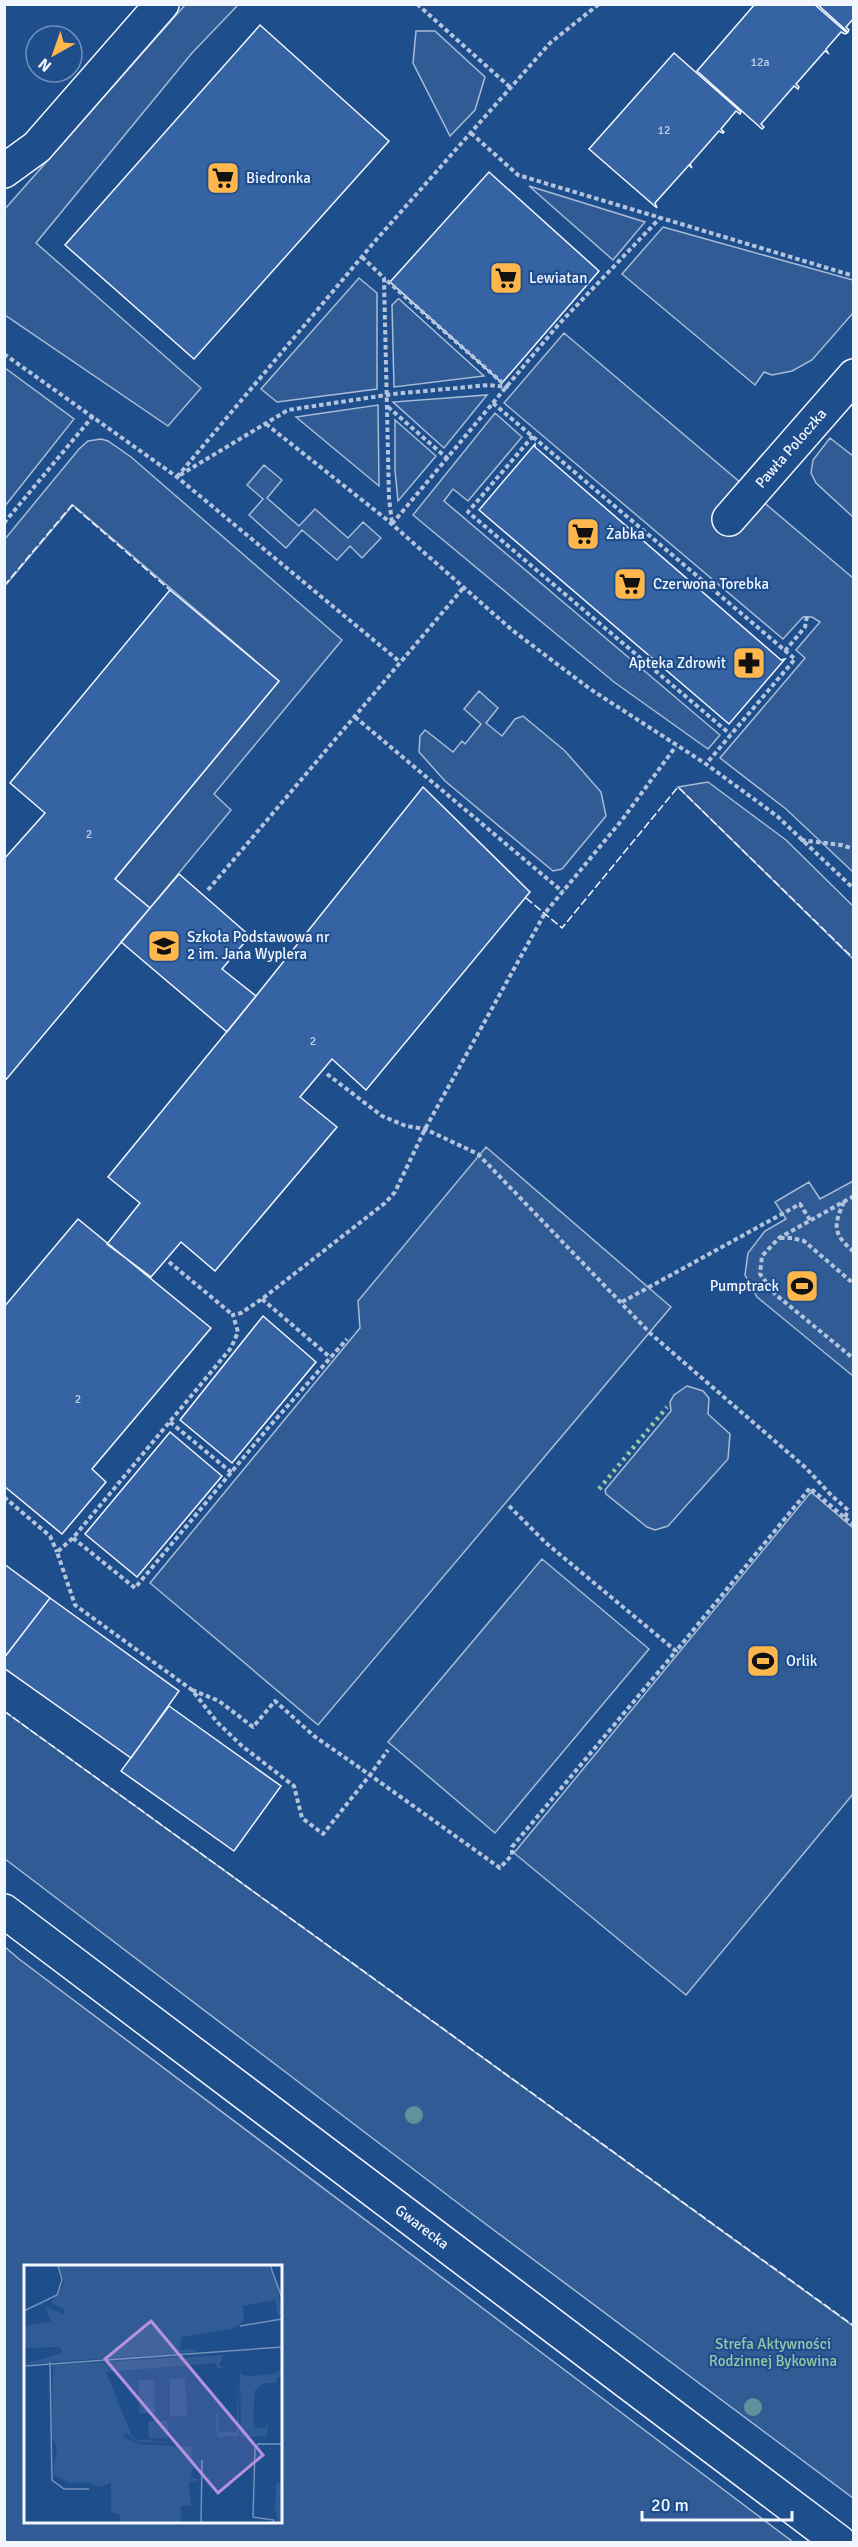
<svg xmlns="http://www.w3.org/2000/svg" width="858" height="2547" viewBox="0 0 858 2547" font-family="Signika,sans-serif">
	<style>
		.built { fill: #305b95; stroke: #a8bbd7; stroke-width: 1.5; fill-rule: evenodd }
		.building { fill: #3563a3; stroke: #f2f6ff; stroke-width: 1.5 }
		.lines { fill: none; stroke-linecap: round; stroke-linejoin: round }
		.minor-casing { stroke: #f2f6ff; stroke-width: 36 }
		.tertiary-casing { stroke: #f2f6ff; stroke-width: 36 }
		.path { stroke: #b3c4dc; stroke-width: 4; stroke-dasharray: 4.5 3; stroke-linecap: butt }
		.minor { stroke: #1f4e8c; stroke-width: 33 }
		.tertiary { stroke: #1f4e8c; stroke-width: 33 }
		.hedge { stroke: #97c8a6; stroke-width: 4.5; stroke-dasharray: 3 4.5; stroke-linecap: butt }
		.fence { stroke: #f2f6ff; stroke-width: 1.5; stroke-dasharray: 8 3; stroke-linecap: butt }
		.tree { fill: #61919a }
		.labels { text-anchor: middle; stroke-width: 4.5; stroke-linejoin: round; paint-order: stroke }
		.number-label { font-size: 12px; fill: #c3d1e8 }
		.poi-label { font-size: 15px; fill: #f2f6ff; stroke: #1f4e8c; text-anchor: start }
		.street-label { font-size: 15px; fill: #f2f6ff; stroke: #1f4e8c }
		.park-label { font-size: 15px; fill: #97c8a6; stroke: #1f4e8c }
		.inset-road { fill: none; stroke: #7391ba; stroke-width: 1.5 }
		.view { fill: #b691df; fill-opacity: 0.15; stroke: #b691df; stroke-width: 3 }
		.inset-edge { fill: none; stroke: #f2f6ff; stroke-width: 3 }
	</style>
	<rect width="100%" height="100%" fill="#1f4e8c"/>
	<path class="built" d="M185,5H238L192,53L36,243L201,388L168,426L5,315L4,210Z
		M416,31H435L485,77L475,110L450,136L413,63Z
		M529,186L645,222L613,260Z
		M663,227L853,280V313L812,360L792,371L772,375L764,372L755,385L622,274Z
		M359,278L377,293V389L277,402L261,389Z
		M398,299H399L484,376L394,387L392,305Z
		M564,333L853,578V872L786,809L720,758L805,658L796,650L820,622L812,617H803L783,639L504,403Z
		M5,368L74,419L5,506Z
		M487,395L444,448L393,402Z
		M378,405L379,486L296,417Z
		M495,413L522,437L468,501L453,489L444,501L720,735L708,749L614,682L413,515Z
		M395,420L436,456L398,501L395,470Z
		M830,438L853,456V517L816,483L811,473L813,460Z
		M101,439L108,441L131,457L342,640L214,794L231,810L150,908L115,879L279,681L73,505L5,586V539L79,449L88,441Z
		M264,465L282,480L267,498L299,526L315,509L348,538L363,522L381,538L362,558L350,546L337,560L302,530L286,548L249,515L263,499L247,485Z
		M479,691L498,708L486,723L502,736L515,719L523,716L565,751L601,792L606,816L562,869L553,871L445,781L419,752L420,736L425,730L453,752L462,741L465,744L481,724L464,709Z
		M708,782L786,840L853,906V959L678,787Z
		M486,1147L671,1307L318,1725L150,1583L360,1328L358,1301Z
		M853,1181V1376L757,1297L745,1275L748,1253L765,1231L786,1219L775,1202L809,1182L820,1199Z
		M687,1386L703,1391L709,1398L708,1414L730,1434L728,1459L668,1526L655,1530L647,1527L606,1494L605,1490L671,1411L670,1402L674,1395Z
		M811,1492L853,1528V1794L686,1995L514,1853Z
		M542,1559L649,1649L495,1833L388,1742Z
		M4,1711L853,2326V2498L471,2213L5,1859Z
		M5,1947L19,1959L793,2542H5ZM280,2266V2522H26V2266Z"/>
	<path class="building" d="M755,4H814L847,33L845,34L841,32L826,49L828,53L825,51L796,84L799,87L798,89L794,86L761,124L764,127L762,129L697,71Z
		M817,4H854V18L846,27L849,30L848,32Z
		M260,25L389,141L194,359L65,245Z
		M674,53L741,112L740,114L736,111L721,129L724,132L723,133L719,131L690,164L692,168L689,165L655,203L657,208L589,149Z
		M489,172L599,271L502,383L390,282Z
		M535,444V447L781,660L785,659L729,724L479,510Z
		M170,590L279,681L115,879L150,908L4,1082V859L45,813L10,783Z
		M423,787L530,892L366,1090L332,1059L300,1097L337,1127L215,1271L181,1242L151,1277L107,1244L140,1203L108,1177L256,996Z
		M179,874L250,936L222,969L256,996L227,1032L121,942Z
		M78,1219L211,1328L92,1469L106,1482L62,1534L4,1486V1307Z
		M263,1316L316,1362L232,1463L180,1420Z
		M170,1432L222,1476L137,1577L85,1534Z
		M4,1564L50,1598L4,1658Z
		M50,1598L179,1691L131,1758L4,1668V1658Z
		M169,1706L281,1786L234,1851L121,1771Z"/>
	<g class="lines">
		<g class="minor-casing">
			<g id="minor">
				<path d="M4,171L37,147L162,4"/>
				<path id="s1" d="M729,519L854,376"/>
			</g>
		</g>
		<g class="tertiary-casing">
			<g id="tertiary">
				<path id="s2" d="M4,1911L839,2542"/>
			</g>
		</g>
		<path class="path" d="M417,4L511,88
			M471,133L518,175L854,276
			M362,257L384,278L389,498L392,523
			M4,354L177,477L400,662
			M493,403L795,659L706,764
			M388,407L448,459
			M266,424L386,519L512,630L590,689L706,764L777,816L854,889
			M533,436L468,512L730,734
			M180,475L288,410L393,394L489,385L507,387L384,278
			M177,477L376,240L550,43L599,4
			M4,523L93,416
			M392,524L558,325L660,218
			M785,651L805,627L807,616
			M355,717L563,892
			M801,840L841,845L854,849
			M208,890L464,587
			M327,1074L382,1116L406,1126L425,1129L478,1154L651,1334L806,1468L832,1496L848,1510L845,1518L810,1488L676,1651
			M854,1196L779,1238L762,1256L760,1274L775,1294L854,1359
			M844,1202C833,1226 833,1234 854,1252
			M780,1238H792L804,1241L854,1284
			M169,1262L233,1315
			M262,1299L331,1358
			M622,1302L800,1204L810,1220
			M170,1422L232,1473
			M4,1497L50,1536L57,1552
			M509,1506L546,1543L676,1651L512,1847V1855L500,1868L370,1775L323,1834L302,1818L294,1786L242,1746L217,1722L192,1690L75,1605L57,1552L73,1538L231,1348L238,1332L233,1315L241,1313L262,1299L385,1203L395,1192L425,1129L545,913L622,820L676,746
			M845,1518L854,1525
			M73,1538L135,1588L268,1428L347,1339
			M192,1690L219,1701L253,1727L275,1701L314,1736L370,1775L388,1750"/>
		<use href="#minor" class="minor"/>
		<use href="#tertiary" class="tertiary"/>
		<path class="hedge" d="M599,1489L667,1407"/>
		<path class="fence" d="M4,586L72,505L170,590
			M526,898L562,928L678,787L854,959
			M4,1711L854,2326"/>
	</g>
	<g class="tree">
		<circle cx="414" cy="2115" r="9"/>
		<circle cx="753" cy="2407" r="9"/>
	</g>
	<defs>
		<g id="supermarket-square" transform="scale(1.725)"><rect x="-9" y="-9" width="18" height="18" rx="4" fill="#ffb74d" stroke="#1f4e8c"/><path d="M-6-5.5h2.5l.6 2H6L4.5 2H-2.5L-4.4-4H-6ZM-1.5 3.2a1.3 1.3 0 1 0 .1 0ZM3 3.2a1.3 1.3 0 1 0 .1 0Z" fill="#111"/></g>
		<g id="pharmacy-square" transform="scale(1.725)"><rect x="-9" y="-9" width="18" height="18" rx="4" fill="#ffb74d" stroke="#1f4e8c"/><path d="M-2-6h4v4h4v4h-4v4h-4v-4h-4v-4h4Z" fill="#111"/></g>
		<g id="school-square" transform="scale(1.725)"><rect x="-9" y="-9" width="18" height="18" rx="4" fill="#ffb74d" stroke="#1f4e8c"/><path d="M0-5L7-2L0 1L-7-2ZM-4 1L0 2.5L4 1V4Q0 6-4 4Z" fill="#111"/></g>
		<g id="stadium-square" transform="scale(1.725)"><rect x="-9" y="-9" width="18" height="18" rx="4" fill="#ffb74d" stroke="#1f4e8c"/><path d="M0-5a6.5 5 0 1 0 0 10a6.5 5 0 1 0 0-10ZM-3.5-1.8h7v3.6h-7Z" fill="#111"/></g>
	</defs>
	<g fill-rule="evenodd">
		<use href="#supermarket-square" x="223" y="178"/>
		<use href="#supermarket-square" x="506" y="278"/>
		<use href="#supermarket-square" x="583" y="534"/>
		<use href="#supermarket-square" x="630" y="584"/>
		<use href="#pharmacy-square" x="749" y="663"/>
		<use href="#school-square" x="164" y="946"/>
		<use href="#stadium-square" x="802" y="1286"/>
		<use href="#stadium-square" x="763" y="1661"/>
	</g>
	<g class="labels">
		<g class="number-label">
			<text x="760" y="66">12a</text>
			<text x="664" y="134">12</text>
			<text x="89" y="838">2</text>
			<text x="313" y="1045">2</text>
			<text x="78" y="1403">2</text>
		</g>
		<g class="poi-label">
			<text x="246" y="183">Biedronka</text>
			<text x="529" y="283">Lewiatan</text>
			<text x="606" y="539">Żabka</text>
			<text x="653" y="589">Czerwona Torebka</text>
			<text x="726" y="668" text-anchor="end">Apteka Zdrowit</text>
			<text x="187" y="942">Szkoła Podstawowa nr<tspan x="187" dy="17">2 im. Jana Wyplera</tspan></text>
			<text x="779" y="1291" text-anchor="end">Pumptrack</text>
			<text x="786" y="1666">Orlik</text>
		</g>
		<g class="street-label">
			<text dy="5" stroke="none"><textPath href="#s1" startOffset="94">Pawła Poloczka</textPath></text>
			<text dy="5" stroke="none"><textPath href="#s2" startOffset="524">Gwarecka</textPath></text>
		</g>
		<g class="park-label">
			<text x="773" y="2349">Strefa Aktywności<tspan x="773" dy="17">Rodzinnej Bykowina</tspan></text>
		</g>
	</g>
	<g transform="translate(24 2265)">
		<rect width="258" height="258" fill="#1f4e8c"/>
		<path d="M35,0H244L253,18L258,50L254,51L251,35L219,41L220,56L209,64L157,72L156,85L173,84L171,87L0,99L38,88L36,82L0,83V61L27,57L21,41L39,49L41,45L27,38L40,18ZM200,90L195,101L201,103H193L192,98L82,107L109,174L169,179L117,177L109,175L102,167L98,172L117,179L168,182L167,197L176,198H169L176,204H168L167,212L175,215L165,217L167,241H157V258H96V250L87,247V218L74,222L66,217L45,218L29,209L33,182L28,172L29,100ZM214,103L215,171L193,172L191,149H194L195,167H213ZM216,103L218,110L228,111L250,109L258,104L252,118H240L231,125L229,156L232,163H242L244,158L243,171L217,172ZM146,113L161,114L163,151H146ZM115,115H130L131,148H115ZM124,156H144V173H125ZM252,217L258,219V258H254L251,244Z" fill="#305b95"/>
		<path class="inset-road" d="M246,0L258,33M0,46L33,30L38,15L34,0M216,61L258,54M26,97L28,215L40,224H65M0,101L258,82M177,258L178,195M249,258L250,255L229,252L231,184L234,179H258"/>
		<path class="view" d="M127,56L239,190L194,228L81,94Z"/>
		<rect width="258" height="258" class="inset-edge"/>
	</g>
	<rect width="858" height="2547" fill="none" stroke="#f2f6ff" stroke-width="12"/>
	<g transform="translate(54 54) rotate(220)"><circle r="28" fill="#1f4e8c" stroke="#7391ba" stroke-width="1.5"/>
	<path d="M0-4.5L10 22L0 15L-10 22Z" fill="#ffb74d"/>
	<text y="-9" font-size="16" font-weight="bold" text-anchor="middle" fill="#f2f6ff">N</text>
	</g>
	<path d="M642 2511v9h150v-9" fill="none" stroke="#f2f6ff" stroke-width="3"/>
	<text x="651" y="2511" font-size="18" fill="#f2f6ff" stroke="#1f4e8c" stroke-width="4.5" paint-order="stroke">20 m</text>
</svg>
